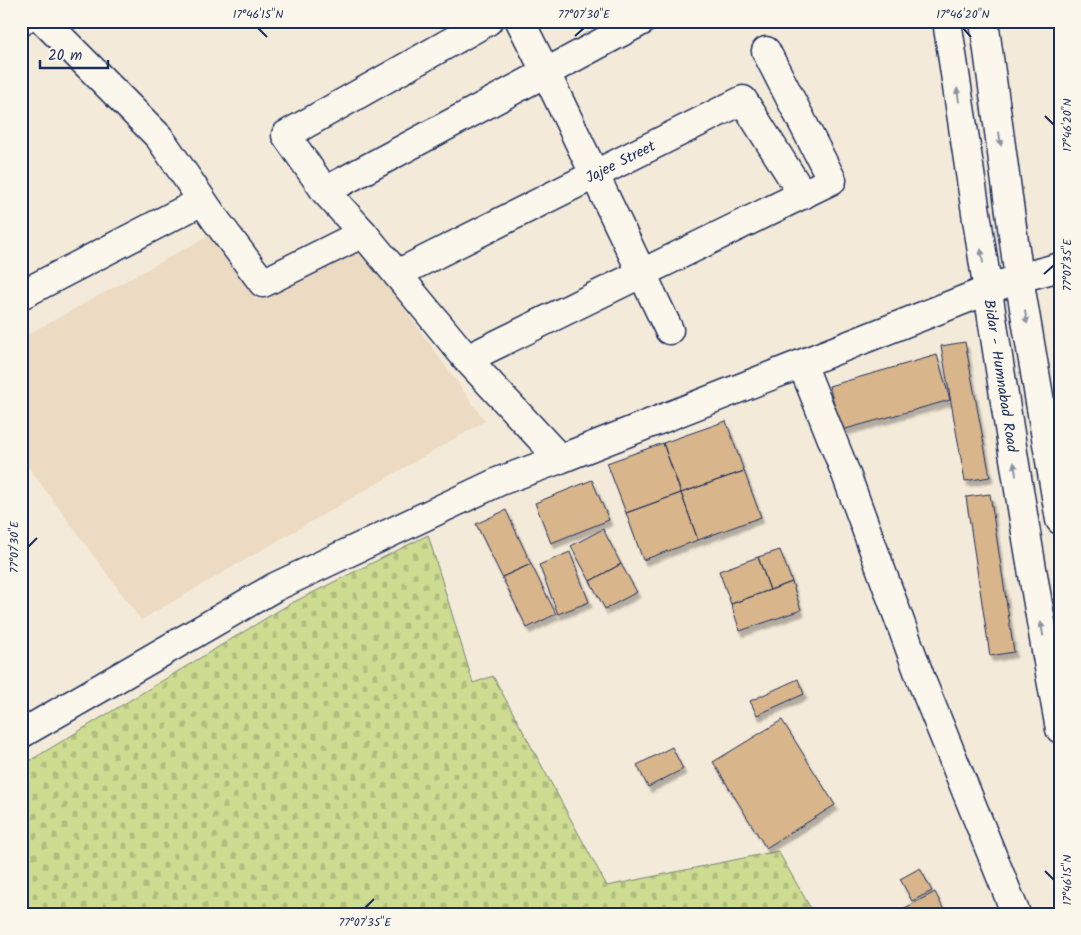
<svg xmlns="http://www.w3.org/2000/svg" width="1081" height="935" viewBox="0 0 1081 935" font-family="Kalam,sans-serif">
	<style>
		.built { fill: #ecdac2 }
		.cemetery { fill: url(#cemetery-stones); stroke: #748677 }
		.building { fill: #d9b58b; stroke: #1b2f5e; filter: url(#shadow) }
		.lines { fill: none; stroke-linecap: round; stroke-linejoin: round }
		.minor-casing { stroke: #1b2f5e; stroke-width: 31 }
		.major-casing { stroke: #1b2f5e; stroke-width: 31 }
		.minor { stroke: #fbf7ec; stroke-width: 28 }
		.major { stroke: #fbf7ec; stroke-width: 28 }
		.oneway { fill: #8b93a5 }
		.ticks { fill: none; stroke: #1b2f5e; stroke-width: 2 }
		.labels { text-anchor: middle; stroke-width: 5; stroke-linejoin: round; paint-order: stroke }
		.street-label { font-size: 15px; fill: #1b2f5e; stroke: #fbf7ec }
		.neatline { fill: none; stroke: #1b2f5e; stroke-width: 2 }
		.ticks-label { font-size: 12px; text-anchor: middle; fill: #1b2f5e }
	</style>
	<defs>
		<pattern id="cemetery-stones" width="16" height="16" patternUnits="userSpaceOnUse" patternTransform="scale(1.25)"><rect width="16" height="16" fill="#cddc90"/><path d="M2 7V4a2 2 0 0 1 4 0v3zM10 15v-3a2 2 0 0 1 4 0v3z" fill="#afbd7f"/></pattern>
		<filter id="shadow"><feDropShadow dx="3" dy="5.5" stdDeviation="1" flood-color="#0004"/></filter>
	</defs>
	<rect width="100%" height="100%" fill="#f4ead9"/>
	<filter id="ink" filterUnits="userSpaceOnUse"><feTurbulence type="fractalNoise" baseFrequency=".02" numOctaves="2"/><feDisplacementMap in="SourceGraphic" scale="10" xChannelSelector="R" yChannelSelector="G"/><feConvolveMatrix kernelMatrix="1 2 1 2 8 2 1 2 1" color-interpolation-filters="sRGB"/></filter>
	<g filter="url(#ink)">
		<path class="built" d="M214,233L256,300L362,250L485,421L141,620L21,457V338Z"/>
		<path class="cemetery" d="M428,535L473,683L493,676L607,886L778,851L814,914H21V766L288,605Z"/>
		<path class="building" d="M965,342L990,477L965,481L941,346Z
			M937,355L950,400L842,430L829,386Z
			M726,421L744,471L681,493L663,443Z
			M663,443L681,493L626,513L607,463Z
			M744,471L761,517L698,540L681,493Z
			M592,480L609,520L551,543L535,503Z
			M681,493L698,540L643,560L626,513Z
			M990,494L1014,652L990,656L966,497Z
			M506,510L531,564L502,577L476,524Z
			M603,529L621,564L590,581L571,546Z
			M780,550L792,582L770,590L758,557Z
			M570,552L589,602L558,614L539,565Z
			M758,557L770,590L731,604L719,571Z
			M531,564L556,614L527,628L502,577Z
			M621,564L637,592L605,609L590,581Z
			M792,582L801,610L740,631L731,604Z
			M798,679L804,694L757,715L750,701Z
			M782,720L835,805L766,848L713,762Z
			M672,747L683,769L648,787L637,765Z
			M920,868L932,891L912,901L900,879Z
			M935,892L946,914H903L901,910Z"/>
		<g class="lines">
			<g class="minor-casing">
				<g id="minor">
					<path d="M44,21L159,137L215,219L263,283L363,233L467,359L560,459"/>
					<path d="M520,21L546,73L669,330"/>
					<path d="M21,22L22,21"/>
					<path d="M325,191L286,135L488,21"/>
					<path d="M363,233L325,191L642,21"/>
					<path id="s1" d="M397,274L743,100L803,195"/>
					<path d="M21,295L202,201"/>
					<path d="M467,359L832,180L766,51"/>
					<path d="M802,364L846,474L922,682L1016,914"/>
					<path d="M21,734L275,587L500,481L560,459L1019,278L1060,267"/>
				</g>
			</g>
			<g class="major-casing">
				<g id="major">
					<path id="s2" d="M947,21C983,257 1017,494 1060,729"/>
					<path d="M984,21L1019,278L1060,520"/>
				</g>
			</g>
			<use href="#minor" class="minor"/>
			<use href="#major" class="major"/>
		</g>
		<defs><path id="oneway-solid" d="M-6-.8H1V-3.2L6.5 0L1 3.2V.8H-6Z" transform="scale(1.25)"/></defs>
		<g class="oneway">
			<use href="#oneway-solid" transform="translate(958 95) rotate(-98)"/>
			<use href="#oneway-solid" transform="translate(1000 139) rotate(82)"/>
			<use href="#oneway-solid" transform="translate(982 256) rotate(-98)"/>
			<use href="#oneway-solid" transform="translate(1026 317) rotate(81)"/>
			<use href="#oneway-solid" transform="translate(1015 469) rotate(-99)"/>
			<use href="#oneway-solid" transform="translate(1042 629) rotate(-100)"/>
		</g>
	</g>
	<path class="ticks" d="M258,28L267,37M963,28L971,37M575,36L584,28M1045,116L1054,125M1044,274L1054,265M28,547L37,538M1045,871L1054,880M365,908L374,899"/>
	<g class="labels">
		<g class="street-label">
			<text dy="5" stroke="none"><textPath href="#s1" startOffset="250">Jajee Street</textPath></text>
			<text dy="5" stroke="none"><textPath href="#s2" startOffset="359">Bidar - Humnabad Road</textPath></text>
		</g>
	</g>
	<rect width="1081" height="935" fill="none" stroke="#fbf7ec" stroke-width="55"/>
	<path d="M40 60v8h68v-8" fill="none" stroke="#1b2f5e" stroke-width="2.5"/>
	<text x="48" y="60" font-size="15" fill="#1b2f5e" stroke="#fbf7ec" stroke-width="4" paint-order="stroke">20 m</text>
	<rect x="28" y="28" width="1026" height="880" class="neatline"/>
	<g class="ticks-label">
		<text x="258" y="18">17°46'15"N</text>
		<text x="584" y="18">77°07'30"E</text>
		<text x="963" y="18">17°46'20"N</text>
		<text transform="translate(1067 125) rotate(-90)" y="4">17°46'20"N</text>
		<text transform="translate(1067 265) rotate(-90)" y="4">77°07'35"E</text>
		<text transform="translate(14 547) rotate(-90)" y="4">77°07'30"E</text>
		<text transform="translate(1067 880) rotate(-90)" y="4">17°46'15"N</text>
		<text x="365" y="926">77°07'35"E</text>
	</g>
</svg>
